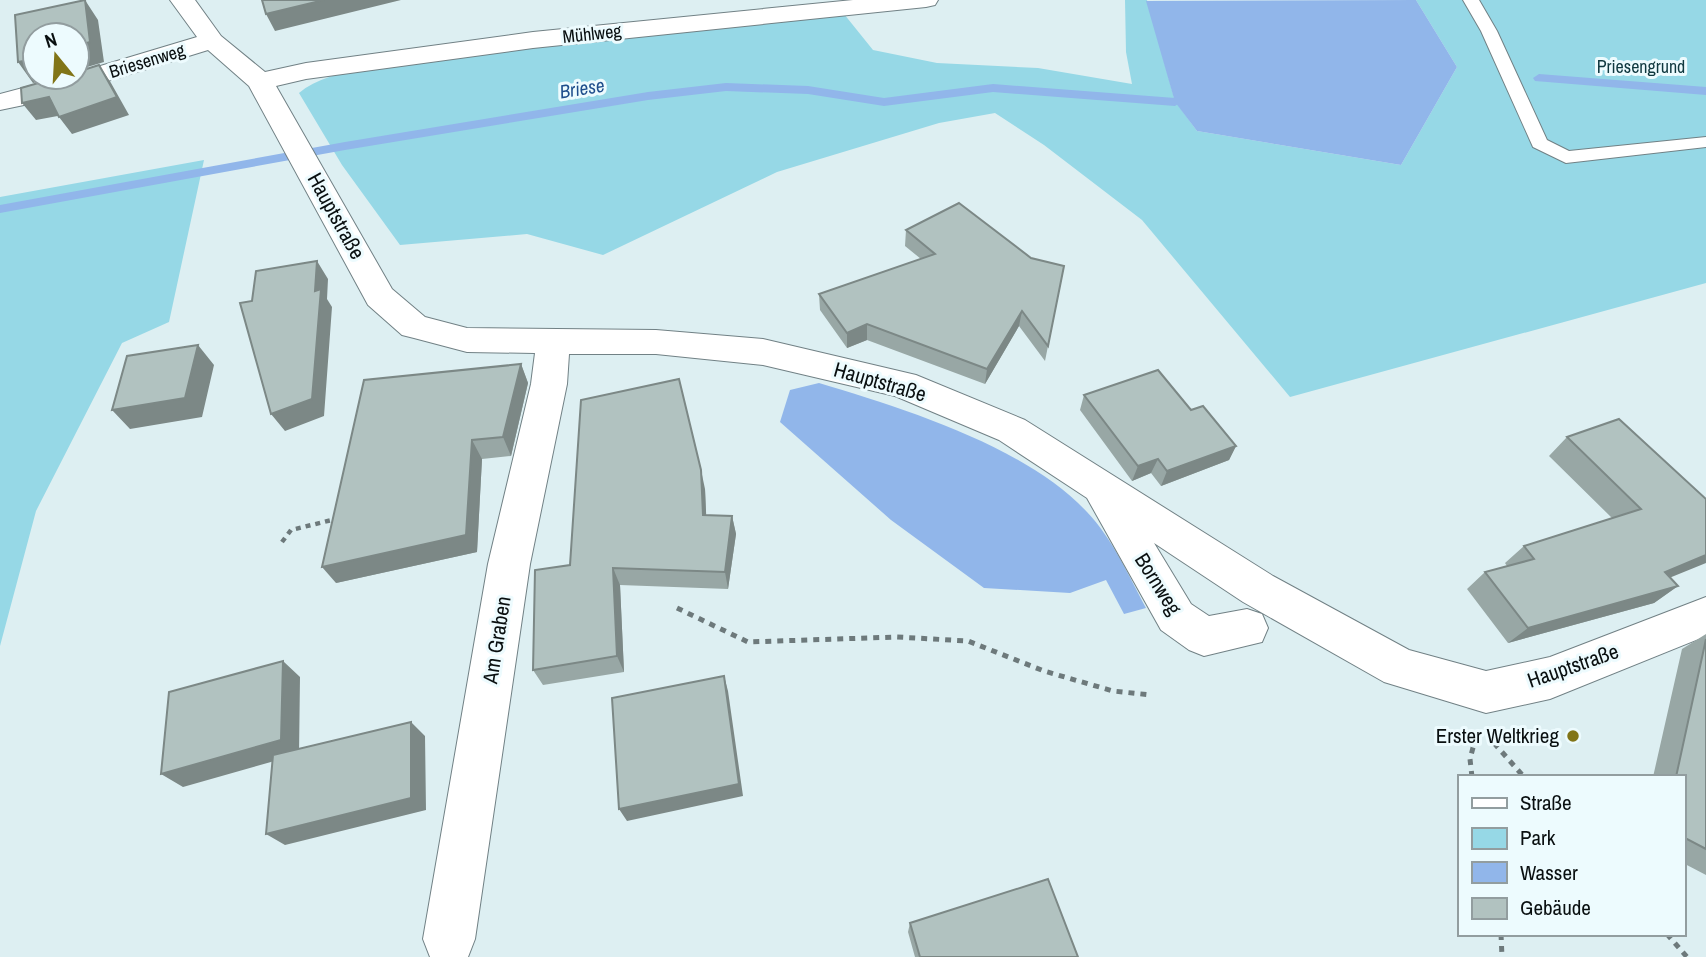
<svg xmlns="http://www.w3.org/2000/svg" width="1706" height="957" viewBox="0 0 1706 957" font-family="'Archivo Narrow',sans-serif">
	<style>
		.green { fill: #96d8e6 }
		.water { fill: #91b6ea }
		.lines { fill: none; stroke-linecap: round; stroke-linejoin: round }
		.stream { fill: #91b6ea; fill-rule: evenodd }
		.service-casing { stroke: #718185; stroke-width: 2 }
		.minor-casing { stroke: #718185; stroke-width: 2 }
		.path-far1 { stroke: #6d797b; stroke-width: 4.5; stroke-dasharray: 5 5; stroke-linecap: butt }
		.path { stroke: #6d797b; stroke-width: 5; stroke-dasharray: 6 6; stroke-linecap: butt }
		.service { fill: #fff; fill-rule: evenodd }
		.minor { fill: #fff; fill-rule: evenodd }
		.wall { fill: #98a7a5 }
		.shaded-wall { fill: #7c8886 }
		.building { fill: #b1c2c0; stroke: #7c8886; stroke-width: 2 }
		.poi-dot { fill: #817518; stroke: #edfbfe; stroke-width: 2.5 }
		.labels { text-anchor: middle; stroke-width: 6; stroke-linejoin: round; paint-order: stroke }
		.far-street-label { font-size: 18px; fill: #090f10; stroke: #edfbfe }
		.far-park-label { font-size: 18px; fill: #0f383f; stroke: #edfbfe }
		.far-water-label { font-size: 19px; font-style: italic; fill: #1f4e8c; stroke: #edfbfe }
		.street-label { font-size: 21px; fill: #090f10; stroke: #edfbfe }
		.poi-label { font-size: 21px; fill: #090f10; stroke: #edfbfe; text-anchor: end }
	</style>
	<rect width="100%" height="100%" fill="#ddeff2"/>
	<path class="green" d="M1125,0H1147L1175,101L1197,131L1401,165L1457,67L1416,0H1706V283L1290,397L1142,220L1044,145L995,113L939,123L777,172L603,255L527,234L400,245L342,165L299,93C332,65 404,65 447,59C579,42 712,28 844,14L873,50L937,63L1038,68L1132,84L1126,52Z
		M204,160L169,322L122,343L36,511L0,646V197Z"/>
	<path class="water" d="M1416,0L1457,67L1401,165L1197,131L1175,102L1146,1Z
		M819,383C905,409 1025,446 1087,512C1112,538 1129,576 1146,608L1124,614L1106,580L1070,593L984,588L891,520L780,422L790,390Z"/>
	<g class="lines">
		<path class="stream" d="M1539,74L1706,87V95L1535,81L1533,78Z
			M726,83L808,86L884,98L993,84L1175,98L1181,102L1175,106L993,92L884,106L808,94L726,91L648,100L345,150L0,213V205L345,142L648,92Z"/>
		<g class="service-casing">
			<path id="service" d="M1463,0H1479L1497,31L1547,140L1569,151L1706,137V147L1566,163L1533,147L1481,31Z"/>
		</g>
		<g class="minor-casing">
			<path id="minor" d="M170,0H195L221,36L265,72L306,63L533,32L853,0H938L935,5L926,7L533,48L306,79L276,86L392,289L425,317L467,328L656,330L763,339L916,375L1025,420L1273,576L1409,650L1486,671L1550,657L1706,597V636L1550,699L1486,713L1384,682L1243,602L1154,543L1191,604L1209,616L1247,609L1262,614L1268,628L1262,642L1204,656L1189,650L1161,630L1087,498L999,440L895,396L763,365L656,354H569L567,384L530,564L475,939L468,957H430L423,939L488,564L531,384L535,353L467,352L414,338L402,335L368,305L249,86L208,50L43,101L0,110V94L64,77H77V73L197,37Z"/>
		</g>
		<path class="path-far1" d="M282,542L291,530L336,519"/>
		<path class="path" d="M677,608L748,642L897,637L968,641L1044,671L1113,691L1151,695
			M1494,743L1524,777
			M1472,777L1470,759L1475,740
			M1501,934L1502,957
			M1667,934L1687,957"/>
		<use href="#service" class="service"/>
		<use href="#minor" class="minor"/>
	</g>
	<path class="wall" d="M959,203L1048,346L1045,361L1019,326L985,384L867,340L847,348L820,310L819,294L921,259L905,246L906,230Z
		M521,364L528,383L511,456L482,459L477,552L336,583Z
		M1084,395L1191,410L1236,446L1229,460L1161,486L1151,473L1132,481L1080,410Z
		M1619,419L1670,578L1678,586L1654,603L1508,643L1467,589L1485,572L1507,566L1505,563L1524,546L1612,518L1549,456L1567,437Z
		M705,489L706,516H732L736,534L728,589L620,585L624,672L543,685L533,670L570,565Z
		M1706,634V875L1683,863V777H1653L1682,649Z
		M910,923L1078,957H915L908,932Z"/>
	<path class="shaded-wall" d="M85,0L98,20L104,62L77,70V46Z
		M324,0H401L275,31L266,14Z
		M35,59V77H61L33,83L18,62Z
		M99,65L111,83L129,115L72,134L59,117Z
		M49,97L63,115L36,120L22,103Z
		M317,261L328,279L327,299L332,307L324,416L285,431L271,414L315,291Z
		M1022,311L1019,326L985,384L987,369Z
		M867,324V340L847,348V333Z
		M198,345L214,365L202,417L130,429L112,410Z
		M521,364L528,383L511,456L503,437Z
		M472,440L482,459L477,552L336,583L322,567Z
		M1236,446L1229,460L1161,486L1167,471Z
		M1158,459L1151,473L1132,481L1138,466Z
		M701,470L705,489L707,533L703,515Z
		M732,516L736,534L728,589L725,572Z
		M1706,555V563L1642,589L1665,572Z
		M613,568L620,585L624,672L617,656Z
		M1678,586L1654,603L1508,643L1528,628Z
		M283,661L300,677L299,754L183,787L161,774Z
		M724,676L728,691L743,796L627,821L619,809Z
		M411,722L425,736L426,810L285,845L266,834Z"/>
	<path class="building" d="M85,0L90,42L77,46V35H35V59L18,62L15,15Z
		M262,0H324L266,14Z
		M99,65L117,97L59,117L49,97L22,103L21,88L59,77H77V72Z
		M959,203L1031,258L1064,266L1048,346L1022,311L987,369L867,324L847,333L819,294L935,254L906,230Z
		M317,261L315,291L321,289L312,399L271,414L240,303L252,301L256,271Z
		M198,345L185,398L112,410L127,356Z
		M521,364L503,437L472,440L466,535L322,567L364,380Z
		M1158,370L1191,410L1203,406L1236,446L1167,471L1158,459L1138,466L1084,395Z
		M679,379L701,470L703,515L732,516L725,572L613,568L617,656L533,670L535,570L570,565L581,400Z
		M1619,419L1706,499V555L1665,572L1678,586L1528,628L1485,572L1534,559L1524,546L1641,509L1567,437Z
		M1706,639V849L1683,837V777H1676Z
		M283,661L281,740L161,774L169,692Z
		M724,676L739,784L619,809L612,698Z
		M411,722V798L266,834L273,755Z
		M1048,879L1078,957H920L910,923Z"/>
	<circle class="poi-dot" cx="1573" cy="736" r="7"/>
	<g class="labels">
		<g class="far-street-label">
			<text transform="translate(592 34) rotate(-6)" y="6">Mühlweg</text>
			<text transform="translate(147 61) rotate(-17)" y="6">Briesenweg</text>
		</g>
		<g class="far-park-label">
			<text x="1641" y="73">Priesengrund</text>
		</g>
		<g class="far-water-label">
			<text transform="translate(582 88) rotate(-9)" y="7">Briese</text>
		</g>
		<g class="street-label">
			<text transform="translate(336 216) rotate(61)" y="7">Hauptstraße</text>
			<text transform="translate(880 382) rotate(16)" y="7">Hauptstraße</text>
			<text transform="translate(1158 584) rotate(58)" y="7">Bornweg</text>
			<text transform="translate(497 640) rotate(-81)" y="7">Am Graben</text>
			<text transform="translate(1573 666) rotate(-19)" y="7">Hauptstraße</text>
		</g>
		<g class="poi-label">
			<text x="1559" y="743">Erster Weltkrieg</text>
		</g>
	</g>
	<rect x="1458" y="775" width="228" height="161" fill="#edfbfe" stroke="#929d9f" stroke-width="2"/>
	<rect x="1472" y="798" width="35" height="10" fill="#ffffff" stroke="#929d9f" stroke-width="2"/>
	<text x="1520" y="810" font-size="21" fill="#090f10">Straße</text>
	<rect x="1472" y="828" width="35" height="21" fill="#96d8e6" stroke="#929d9f" stroke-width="2"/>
	<text x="1520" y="845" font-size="21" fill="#090f10">Park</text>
	<rect x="1472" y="862" width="35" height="21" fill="#91b6ea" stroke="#929d9f" stroke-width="2"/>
	<text x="1520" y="880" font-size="21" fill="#090f10">Wasser</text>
	<rect x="1472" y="898" width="35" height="21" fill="#b1c2c0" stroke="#929d9f" stroke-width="2"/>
	<text x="1520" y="915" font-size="21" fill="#090f10">Gebäude</text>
	<g transform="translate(56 56) rotate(342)"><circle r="33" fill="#edfbfe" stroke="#929d9f" stroke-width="2"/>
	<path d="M0-5L12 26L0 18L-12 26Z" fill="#817518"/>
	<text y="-10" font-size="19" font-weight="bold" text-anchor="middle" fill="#090f10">N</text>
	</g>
</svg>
